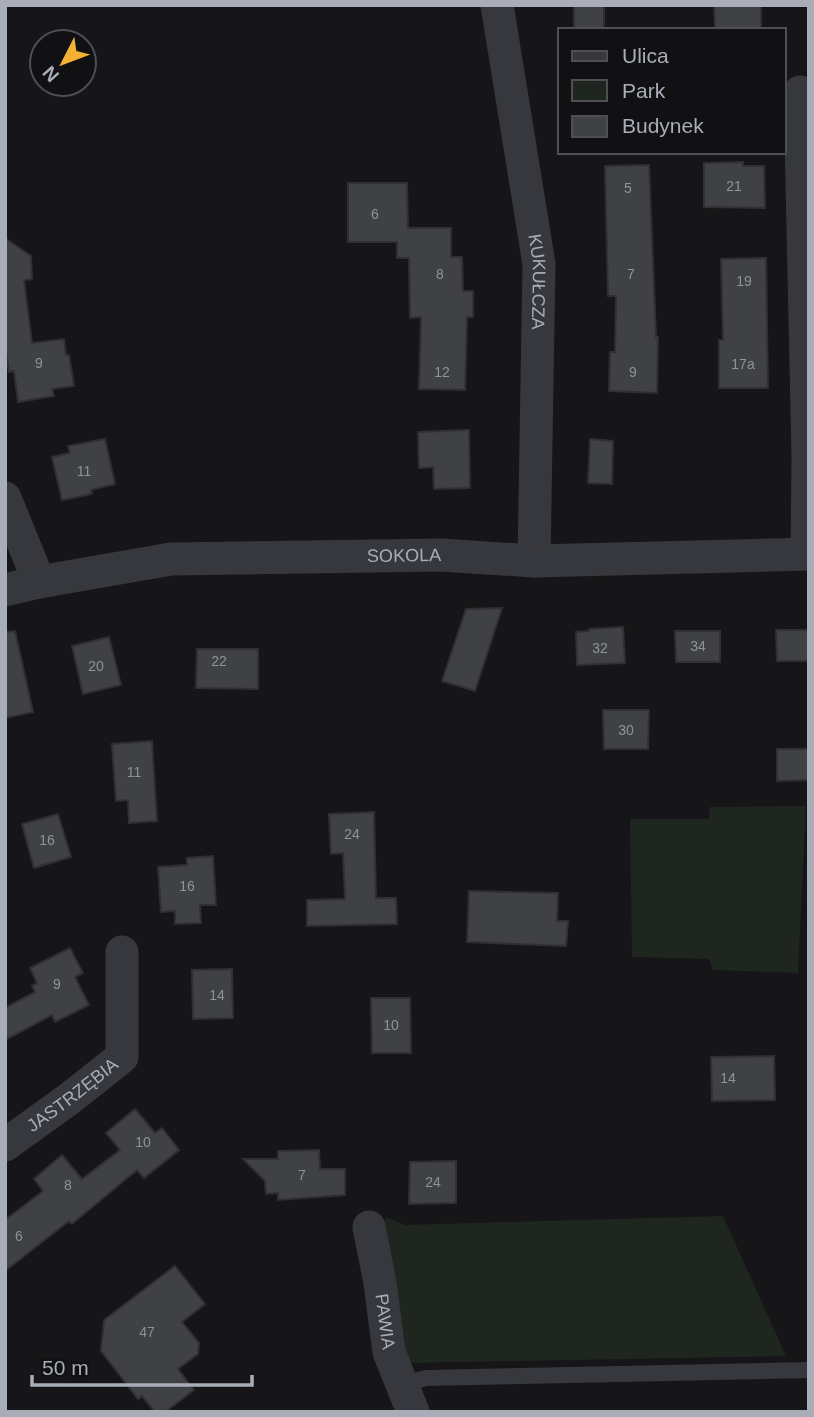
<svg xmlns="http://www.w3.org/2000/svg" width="814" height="1417" viewBox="0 0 814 1417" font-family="Helvetica,sans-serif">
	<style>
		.green { fill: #1e261f }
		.building { fill: #404145; stroke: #303034; stroke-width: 2 }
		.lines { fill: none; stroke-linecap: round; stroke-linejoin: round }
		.lane { stroke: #37383d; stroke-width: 16 }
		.street { stroke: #37383d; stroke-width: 33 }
		.labels { text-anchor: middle; stroke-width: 5; stroke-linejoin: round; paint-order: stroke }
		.number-label { font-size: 14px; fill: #8e929b }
		.street-label { font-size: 18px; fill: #a8adb8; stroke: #111113 }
	</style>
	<rect width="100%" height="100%" fill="#161618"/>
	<path class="green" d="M806,806L798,973L713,970L709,959L632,957L630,819H709L710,807Z
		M723,1216L786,1356L407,1363L381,1236L386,1217L405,1225Z"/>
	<path class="building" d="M574,5H604V30H574Z
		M714,5H761V30H715Z
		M743,162V166H764L765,208L704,207V163Z
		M649,165L656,337H658L657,393L609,391L610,352H615L616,296H608L605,166Z
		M348,183H407L408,228H451V257H462L463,291H473V317H467L465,390L419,389L421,317L410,318L409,258H397V242H348Z
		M5,238L31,256L32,279L24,280L32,343L64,339L66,355H69L74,386L52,389L54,396L18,402L14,371L9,372L5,345Z
		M766,258L768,388H719V340H723L721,259Z
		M464,430H469L470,488L434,489L433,467L419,468L418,432Z
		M105,439L115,484L91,490L92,494L62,500L52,457L70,453L68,446Z
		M590,439L613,441L612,484L588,483Z
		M502,608L475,691L442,681L466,609Z
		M623,627L625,663L577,665L576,632L589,631V629Z
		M776,630H809V661H777Z
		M15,631L33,712L5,718V632Z
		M675,631H720V662H676Z
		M109,637L121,685L83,694L72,646Z
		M197,649H258V689L196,688Z
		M603,710H649L648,749H604Z
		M152,741L157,821L129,823L128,800L116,801L112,744Z
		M777,749H809V780L777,781Z
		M374,812L376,898H396L397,924L307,926V900L345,899L343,853L331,854L329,814Z
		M58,814L71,857L34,868L22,824Z
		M213,856L216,905H200L201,923L175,924V911L161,912L158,867L187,865V858Z
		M469,891L558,893L557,921H568L566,946L467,942Z
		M70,948L83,973L75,977L89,1005L55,1022L52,1015L5,1040V1008L35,992L32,986L37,983L30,968Z
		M232,969L233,1018L193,1019L192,970Z
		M371,998H410L411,1053H372Z
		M774,1056L775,1100L712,1101L711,1057Z
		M135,1109L155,1133L162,1128L179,1150L144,1178L137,1170L72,1224L69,1221L5,1271V1220L43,1191L34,1179L62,1155L82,1179L120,1150L106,1133Z
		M319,1150L320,1169H345V1195L278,1200V1193L266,1194L265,1181L243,1159H278V1151Z
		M456,1161V1203L409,1204L410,1162Z
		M175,1266L205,1304L182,1322L199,1343L198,1354L178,1369L194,1390L165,1412H155L142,1396L138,1399L101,1351L104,1320Z"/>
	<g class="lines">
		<path class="lane" d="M401,1385L426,1378L809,1370"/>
		<g class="street">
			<path id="s1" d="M497,5L539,264L534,561"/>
			<path d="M800,92L808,456L807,554"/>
			<path d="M5,498L39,582"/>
			<path id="s2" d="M5,590L39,582L171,559L441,555L534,561L809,554"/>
			<path id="s3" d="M5,1145L69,1099L122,1057V952"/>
			<path id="s4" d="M369,1227L380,1283L389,1352L413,1412"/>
		</g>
	</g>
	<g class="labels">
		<g class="number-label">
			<text x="734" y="191">21</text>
			<text x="628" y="193">5</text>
			<text x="375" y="219">6</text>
			<text x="440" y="279">8</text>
			<text x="631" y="279">7</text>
			<text x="744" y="286">19</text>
			<text x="39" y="368">9</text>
			<text x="743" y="369">17a</text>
			<text x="442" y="377">12</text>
			<text x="633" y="377">9</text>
			<text x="84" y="476">11</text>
			<text x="698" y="651">34</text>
			<text x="600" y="653">32</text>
			<text x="219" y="666">22</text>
			<text x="96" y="671">20</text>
			<text x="626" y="735">30</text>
			<text x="134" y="777">11</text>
			<text x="352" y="839">24</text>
			<text x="47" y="845">16</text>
			<text x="187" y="891">16</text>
			<text x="57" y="989">9</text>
			<text x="217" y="1000">14</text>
			<text x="391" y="1030">10</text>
			<text x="728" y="1083">14</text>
			<text x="143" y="1147">10</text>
			<text x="302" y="1180">7</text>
			<text x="433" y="1187">24</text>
			<text x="68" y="1190">8</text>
			<text x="19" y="1241">6</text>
			<text x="147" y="1337">47</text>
		</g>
		<g class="street-label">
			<text dy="6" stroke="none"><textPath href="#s1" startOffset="280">KUKUŁCZA</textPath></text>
			<text dy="6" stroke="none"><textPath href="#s2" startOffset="402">SOKOLA</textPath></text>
			<text dy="6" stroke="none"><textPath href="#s3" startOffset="84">JASTRZĘBIA</textPath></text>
			<text dy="6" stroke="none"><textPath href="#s4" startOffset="96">PAWIA</textPath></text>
		</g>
	</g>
	<rect width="814" height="1417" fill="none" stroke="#a8adb8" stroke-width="14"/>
	<rect x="558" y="28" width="228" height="126" fill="#111113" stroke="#4d4f55" stroke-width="2"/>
	<rect x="572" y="51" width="35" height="10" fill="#37383d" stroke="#4d4f55" stroke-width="2"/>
	<text x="622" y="63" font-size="21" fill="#a8adb8">Ulica</text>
	<rect x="572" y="80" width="35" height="21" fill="#1e261f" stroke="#4d4f55" stroke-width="2"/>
	<text x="622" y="98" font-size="21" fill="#a8adb8">Park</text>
	<rect x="572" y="116" width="35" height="21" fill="#404145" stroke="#4d4f55" stroke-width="2"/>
	<text x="622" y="133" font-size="21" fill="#a8adb8">Budynek</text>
	<g transform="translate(63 63) rotate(228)"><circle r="33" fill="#111113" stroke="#4d4f55" stroke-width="2"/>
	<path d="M0-5L12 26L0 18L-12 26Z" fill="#f2b134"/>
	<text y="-10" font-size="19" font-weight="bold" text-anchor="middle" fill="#a8adb8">N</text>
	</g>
	<path d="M32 1375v10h220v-10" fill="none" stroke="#a8adb8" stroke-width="3.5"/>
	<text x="42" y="1375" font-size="21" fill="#a8adb8" stroke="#111113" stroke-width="5" paint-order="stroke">50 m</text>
</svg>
